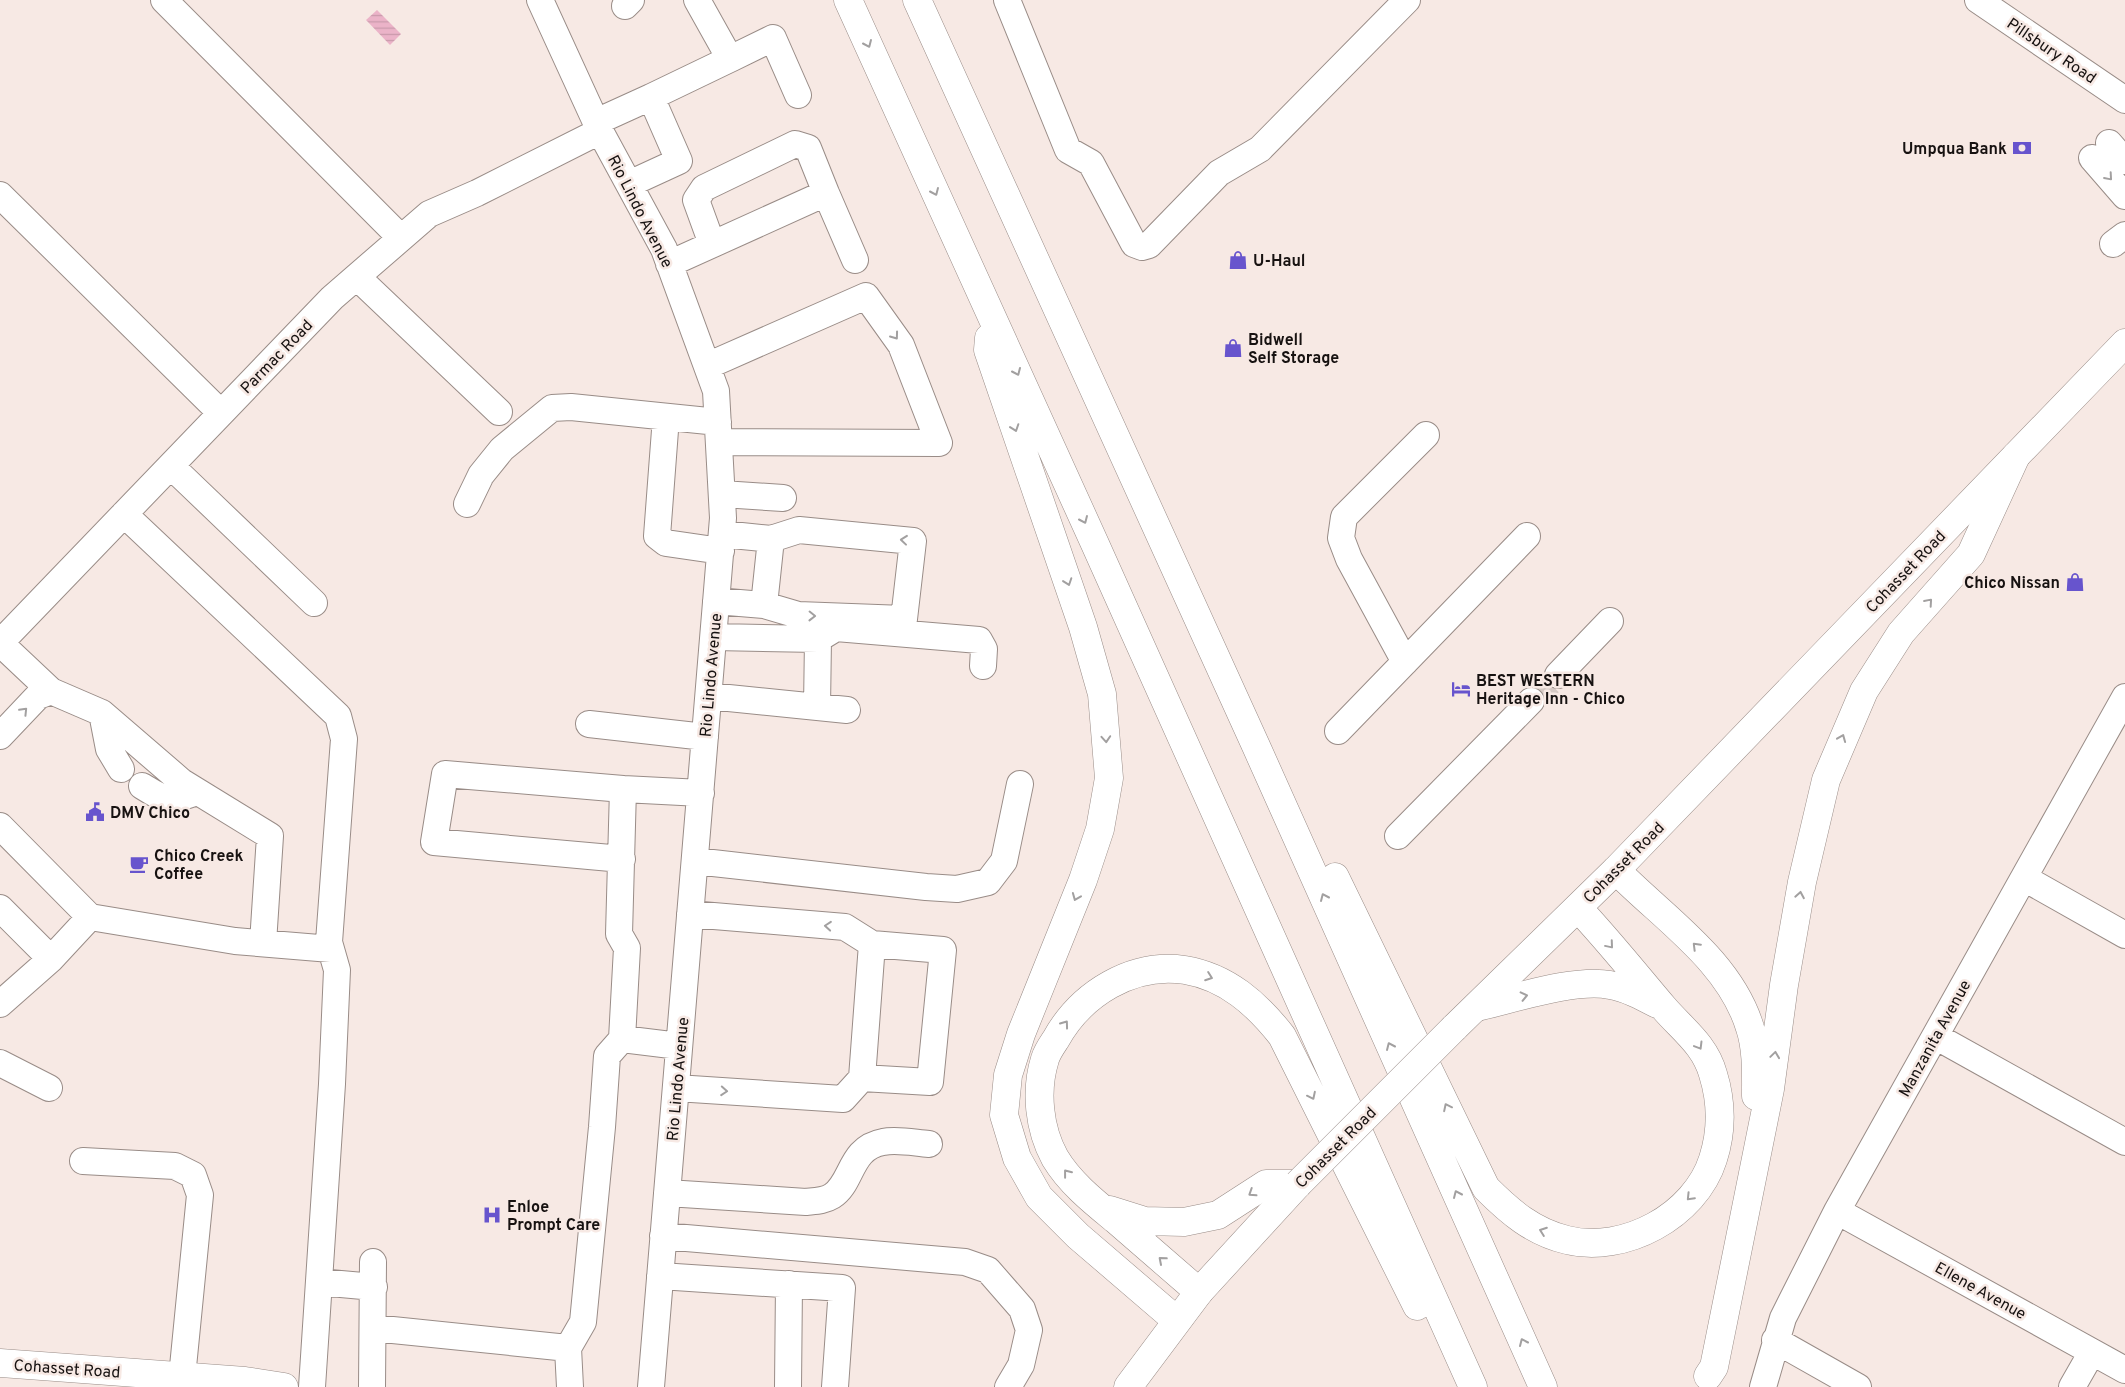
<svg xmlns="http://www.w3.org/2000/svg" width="2125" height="1387" viewBox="0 0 2125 1387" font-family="Overpass,sans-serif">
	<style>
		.water { fill: url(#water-rules) }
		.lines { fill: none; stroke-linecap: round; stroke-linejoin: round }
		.minor-tunnel { stroke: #d5c9c4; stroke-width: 26; stroke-dasharray: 26 13; stroke-linecap: butt }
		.minor-casing { stroke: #998c87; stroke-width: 28 }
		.major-casing { stroke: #998c87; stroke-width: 29 }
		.highway-casing { stroke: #998c87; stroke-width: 29 }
		.minor { stroke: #fff; stroke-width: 26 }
		.major { stroke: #fff; stroke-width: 28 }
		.highway { stroke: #fff; stroke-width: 28 }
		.major-bridge-casing { stroke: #998c87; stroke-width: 29; stroke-linecap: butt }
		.major-bridge { stroke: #fff; stroke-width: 28 }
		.oneway { stroke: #a2a0a0 }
		.labels { text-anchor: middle; stroke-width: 5; stroke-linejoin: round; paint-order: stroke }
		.street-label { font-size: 16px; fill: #171211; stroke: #f7e9e4 }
		.poi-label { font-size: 16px; font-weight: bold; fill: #171211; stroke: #f7e9e4; text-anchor: start }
	</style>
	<defs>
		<pattern id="water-rules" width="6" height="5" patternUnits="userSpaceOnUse" patternTransform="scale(1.25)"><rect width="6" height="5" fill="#ebb3c8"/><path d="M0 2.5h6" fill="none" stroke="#c999ab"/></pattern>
	</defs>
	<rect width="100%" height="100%" fill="#f7e9e4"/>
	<path class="water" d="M377,10L401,34L390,45L366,20Z"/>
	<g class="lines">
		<path class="minor-tunnel" d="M1531,701L1558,675"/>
		<g class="minor-casing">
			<path id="minor" d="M164,0L401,238
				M540,0L600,131L664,249L716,391L723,518L651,1387
				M1007,0L1068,150L1091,163L1134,244L1142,247L1149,245L1219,173L1260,149L1407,0
				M1978,0L2125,100
				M625,6L631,0
				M730,59L773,38L798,95
				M651,97L730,59L697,0
				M596,122L651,97L679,161L629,184
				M2109,143L2125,161
				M2092,158L2125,196
				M826,193L855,260
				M0,195L221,413
				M2113,244L2125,235
				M669,264L826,193L808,148L795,144L704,188L696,200L712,244
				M357,277L499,412
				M707,366L866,296L901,345L939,443L719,442
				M666,417L657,536L666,543L721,551
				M171,466L314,603
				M722,494L783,498
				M467,504L481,475L502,449L552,408L571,407L718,422
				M124,514L338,716L344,739L329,942L337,970L332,1084L312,1387
				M716,601L764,605L771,539L722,534
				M764,605L798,615L904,619L913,541L799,530L771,539
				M714,637L818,639L836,628L979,640L984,649L983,666
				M0,643L332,298L429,214L477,193L600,131
				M0,643L51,691L102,713L182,782L270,836L263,943
				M1405,662L1349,559L1341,538L1344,517L1426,435
				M1558,675L1610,621
				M709,696L847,710
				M817,707L818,639
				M102,713L109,749L121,769
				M589,724L705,737
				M1338,731L1527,536
				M0,736L38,696L51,691
				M142,786C168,802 168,802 197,792
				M0,826L90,917
				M1398,836L1531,701
				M622,859L434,842L445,774L623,789
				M695,861L926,887L957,889L988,882L1004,861L1020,784
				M2024,878L2125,935
				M0,908L51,959
				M690,914L845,927L872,944L943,950L930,1082L862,1078
				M0,1004L51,959L90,917L235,941L331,949
				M1935,1036L2125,1142
				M622,1039L627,948L619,934L623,789L701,793
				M0,1063L49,1088
				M676,1088L843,1099L862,1078L872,944
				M83,1161L175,1166L193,1175L200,1195L182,1377
				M667,1193L806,1202C815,1201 824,1201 832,1196C853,1183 849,1148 883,1142C897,1139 915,1143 929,1144
				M1837,1211L2125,1370
				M663,1236L965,1262L988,1270L1022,1309L1029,1330L1021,1365L1008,1387
				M660,1276L842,1288L835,1387
				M319,1282L374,1287
				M373,1328L568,1348L570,1387
				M1775,1340L1858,1387
				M568,1348L583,1322L602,1127L607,1056L622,1039L679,1046
				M372,1387L373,1262
				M788,1387L789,1284
				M1763,1387L1783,1318L1837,1211L2125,697
				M2072,1387L2092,1352"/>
		</g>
		<g class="major-casing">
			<path id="major" d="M1454,1028L1616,870L2125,343
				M0,1363L245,1381L284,1387
				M1128,1387L1199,1292L1298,1184"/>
		</g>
		<g class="highway-casing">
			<path id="highway" d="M848,0L1095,544L1473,1387
				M917,0L1256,746L1543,1387
				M989,338L988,350L1083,627L1102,694L1109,778L1100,829L1083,880L1021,1034L1008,1075L1004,1115L1017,1158L1039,1197L1078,1236L1176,1320
				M1616,870C1663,918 1730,961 1750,1028C1757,1049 1756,1074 1756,1096
				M1335,877L1486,1188C1510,1212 1533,1232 1567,1240C1624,1254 1695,1216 1713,1159C1722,1131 1722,1103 1713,1074C1705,1045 1683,1030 1664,1008C1636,975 1608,940 1578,908
				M1477,1007C1513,999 1575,978 1610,985C1627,988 1642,996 1657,1004
				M1110,1210L1145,1221L1184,1222L1218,1215L1266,1184H1298
				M1199,1292C1171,1268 1144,1244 1116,1220C1094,1202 1070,1183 1055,1158C1039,1129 1035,1091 1045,1059C1047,1052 1052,1045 1056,1039C1081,994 1132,962 1185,970C1227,977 1257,1004 1282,1036L1417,1306
				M1708,1376L1714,1367L1770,1089L1784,985L1802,882L1826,780L1864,691L1901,633L1971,554L2016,456"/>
		</g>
		<use href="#minor" class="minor"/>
		<use href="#major" class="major"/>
		<use href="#highway" class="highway"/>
		<g class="major-bridge-casing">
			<path id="major-bridge" d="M1298,1184L1454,1028"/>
		</g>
		<use href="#major-bridge" class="major-bridge"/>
	</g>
	<defs><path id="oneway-chevron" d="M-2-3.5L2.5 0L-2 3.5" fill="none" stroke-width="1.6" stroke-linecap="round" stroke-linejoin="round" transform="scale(1.25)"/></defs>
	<g class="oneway">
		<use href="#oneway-chevron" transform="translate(868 44) rotate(66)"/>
		<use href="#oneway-chevron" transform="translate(2109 177) rotate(49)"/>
		<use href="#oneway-chevron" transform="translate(935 192) rotate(66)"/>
		<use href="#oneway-chevron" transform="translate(895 336) rotate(54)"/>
		<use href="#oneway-chevron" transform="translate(1017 372) rotate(66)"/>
		<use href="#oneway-chevron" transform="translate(1015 428) rotate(71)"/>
		<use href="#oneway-chevron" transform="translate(1084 520) rotate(66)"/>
		<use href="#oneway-chevron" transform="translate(904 540) rotate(-174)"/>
		<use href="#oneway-chevron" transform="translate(1068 582) rotate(71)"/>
		<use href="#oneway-chevron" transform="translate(1929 602) rotate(-49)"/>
		<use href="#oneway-chevron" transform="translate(812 616) rotate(1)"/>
		<use href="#oneway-chevron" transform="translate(24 711) rotate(-46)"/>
		<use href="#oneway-chevron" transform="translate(1842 738) rotate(-68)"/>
		<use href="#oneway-chevron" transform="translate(1106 739) rotate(86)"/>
		<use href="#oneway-chevron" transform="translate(1800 895) rotate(-80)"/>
		<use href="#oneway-chevron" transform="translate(1076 897) rotate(112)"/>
		<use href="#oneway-chevron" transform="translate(1324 897) rotate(-114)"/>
		<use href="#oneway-chevron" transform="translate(828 926) rotate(-175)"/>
		<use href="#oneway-chevron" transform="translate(1610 945) rotate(50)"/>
		<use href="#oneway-chevron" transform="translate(1696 946) rotate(-135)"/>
		<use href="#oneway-chevron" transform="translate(1209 977) rotate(20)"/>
		<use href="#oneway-chevron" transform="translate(1524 996) rotate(-13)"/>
		<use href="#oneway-chevron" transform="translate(1065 1024) rotate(-54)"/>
		<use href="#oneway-chevron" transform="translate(1390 1046) rotate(-114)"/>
		<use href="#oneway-chevron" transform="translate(1699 1046) rotate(59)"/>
		<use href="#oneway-chevron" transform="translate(1775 1055) rotate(-82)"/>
		<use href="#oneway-chevron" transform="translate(724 1091) rotate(4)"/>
		<use href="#oneway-chevron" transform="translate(1312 1096) rotate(64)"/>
		<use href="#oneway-chevron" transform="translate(1447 1107) rotate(-116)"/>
		<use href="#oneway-chevron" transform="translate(1067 1173) rotate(-128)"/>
		<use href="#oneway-chevron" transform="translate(1252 1193) rotate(147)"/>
		<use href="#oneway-chevron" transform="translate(1457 1194) rotate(-114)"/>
		<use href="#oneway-chevron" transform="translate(1690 1197) rotate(134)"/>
		<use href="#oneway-chevron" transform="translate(1543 1231) rotate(-160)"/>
		<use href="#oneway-chevron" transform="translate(1162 1260) rotate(-139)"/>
		<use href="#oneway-chevron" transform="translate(1523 1342) rotate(-114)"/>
	</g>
	<defs>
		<g id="bank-bare" transform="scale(1.5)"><path d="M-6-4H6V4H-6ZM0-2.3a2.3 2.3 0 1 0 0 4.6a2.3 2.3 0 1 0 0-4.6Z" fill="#6754cd" stroke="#f7e9e4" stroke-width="2.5" paint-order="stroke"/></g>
		<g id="shop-bare" transform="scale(1.5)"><path d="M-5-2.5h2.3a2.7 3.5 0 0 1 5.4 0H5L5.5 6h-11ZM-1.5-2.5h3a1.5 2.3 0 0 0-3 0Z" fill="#6754cd" stroke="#f7e9e4" stroke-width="2.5" paint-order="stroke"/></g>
		<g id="hotel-bare" transform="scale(1.5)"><path d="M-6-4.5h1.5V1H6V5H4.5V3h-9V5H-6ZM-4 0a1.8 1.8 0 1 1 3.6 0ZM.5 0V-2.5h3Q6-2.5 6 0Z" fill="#6754cd" stroke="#f7e9e4" stroke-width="2.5" paint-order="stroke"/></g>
		<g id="civic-bare" transform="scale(1.5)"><path d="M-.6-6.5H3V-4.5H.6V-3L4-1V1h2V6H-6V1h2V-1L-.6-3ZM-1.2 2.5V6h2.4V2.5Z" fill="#6754cd" stroke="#f7e9e4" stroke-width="2.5" paint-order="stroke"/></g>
		<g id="cafe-bare" transform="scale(1.5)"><path d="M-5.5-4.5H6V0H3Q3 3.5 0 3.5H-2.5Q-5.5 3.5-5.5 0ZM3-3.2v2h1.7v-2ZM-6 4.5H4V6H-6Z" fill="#6754cd" stroke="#f7e9e4" stroke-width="2.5" paint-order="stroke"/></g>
		<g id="hospital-bare" transform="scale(1.5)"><path d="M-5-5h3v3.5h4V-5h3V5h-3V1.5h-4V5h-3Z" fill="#6754cd" stroke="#f7e9e4" stroke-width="2.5" paint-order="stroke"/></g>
	</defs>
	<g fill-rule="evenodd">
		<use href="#bank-bare" x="2022" y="148"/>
		<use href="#shop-bare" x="1238" y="260"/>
		<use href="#shop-bare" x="1233" y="348"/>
		<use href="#shop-bare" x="2075" y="582"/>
		<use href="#hotel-bare" x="1461" y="689"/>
		<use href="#civic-bare" x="95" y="812"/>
		<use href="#cafe-bare" x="139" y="864"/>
		<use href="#hospital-bare" x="492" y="1215"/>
	</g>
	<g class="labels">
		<g class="street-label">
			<text transform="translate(2052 50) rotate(34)" y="6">Pillsbury Road</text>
			<text transform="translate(641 211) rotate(63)" y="6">Rio Lindo Avenue</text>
			<text transform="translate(276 356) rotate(-46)" y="6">Parmac Road</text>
			<text transform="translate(1905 571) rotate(-46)" y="6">Cohasset Road</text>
			<text transform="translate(710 675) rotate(-85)" y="6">Rio Lindo Avenue</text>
			<text transform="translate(1623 862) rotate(-45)" y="6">Cohasset Road</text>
			<text transform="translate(1934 1038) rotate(-61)" y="6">Manzanita Avenue</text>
			<text transform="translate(677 1079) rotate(-85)" y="6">Rio Lindo Avenue</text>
			<text transform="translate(1335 1147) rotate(-45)" y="6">Cohasset Road</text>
			<text transform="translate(1981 1290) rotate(29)" y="6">Ellene Avenue</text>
			<text transform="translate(67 1368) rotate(4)" y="6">Cohasset Road</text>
		</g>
		<g class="poi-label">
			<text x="2007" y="154" text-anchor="end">Umpqua Bank</text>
			<text x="1253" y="266">U-Haul</text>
			<text x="1248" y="345">Bidwell<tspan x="1248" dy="18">Self Storage</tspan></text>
			<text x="2060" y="588" text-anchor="end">Chico Nissan</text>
			<text x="1476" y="686">BEST WESTERN<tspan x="1476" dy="18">Heritage Inn - Chico</tspan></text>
			<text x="110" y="818">DMV Chico</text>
			<text x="154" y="861">Chico Creek<tspan x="154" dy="18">Coffee</tspan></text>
			<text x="507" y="1212">Enloe<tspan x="507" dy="18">Prompt Care</tspan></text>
		</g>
	</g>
</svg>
